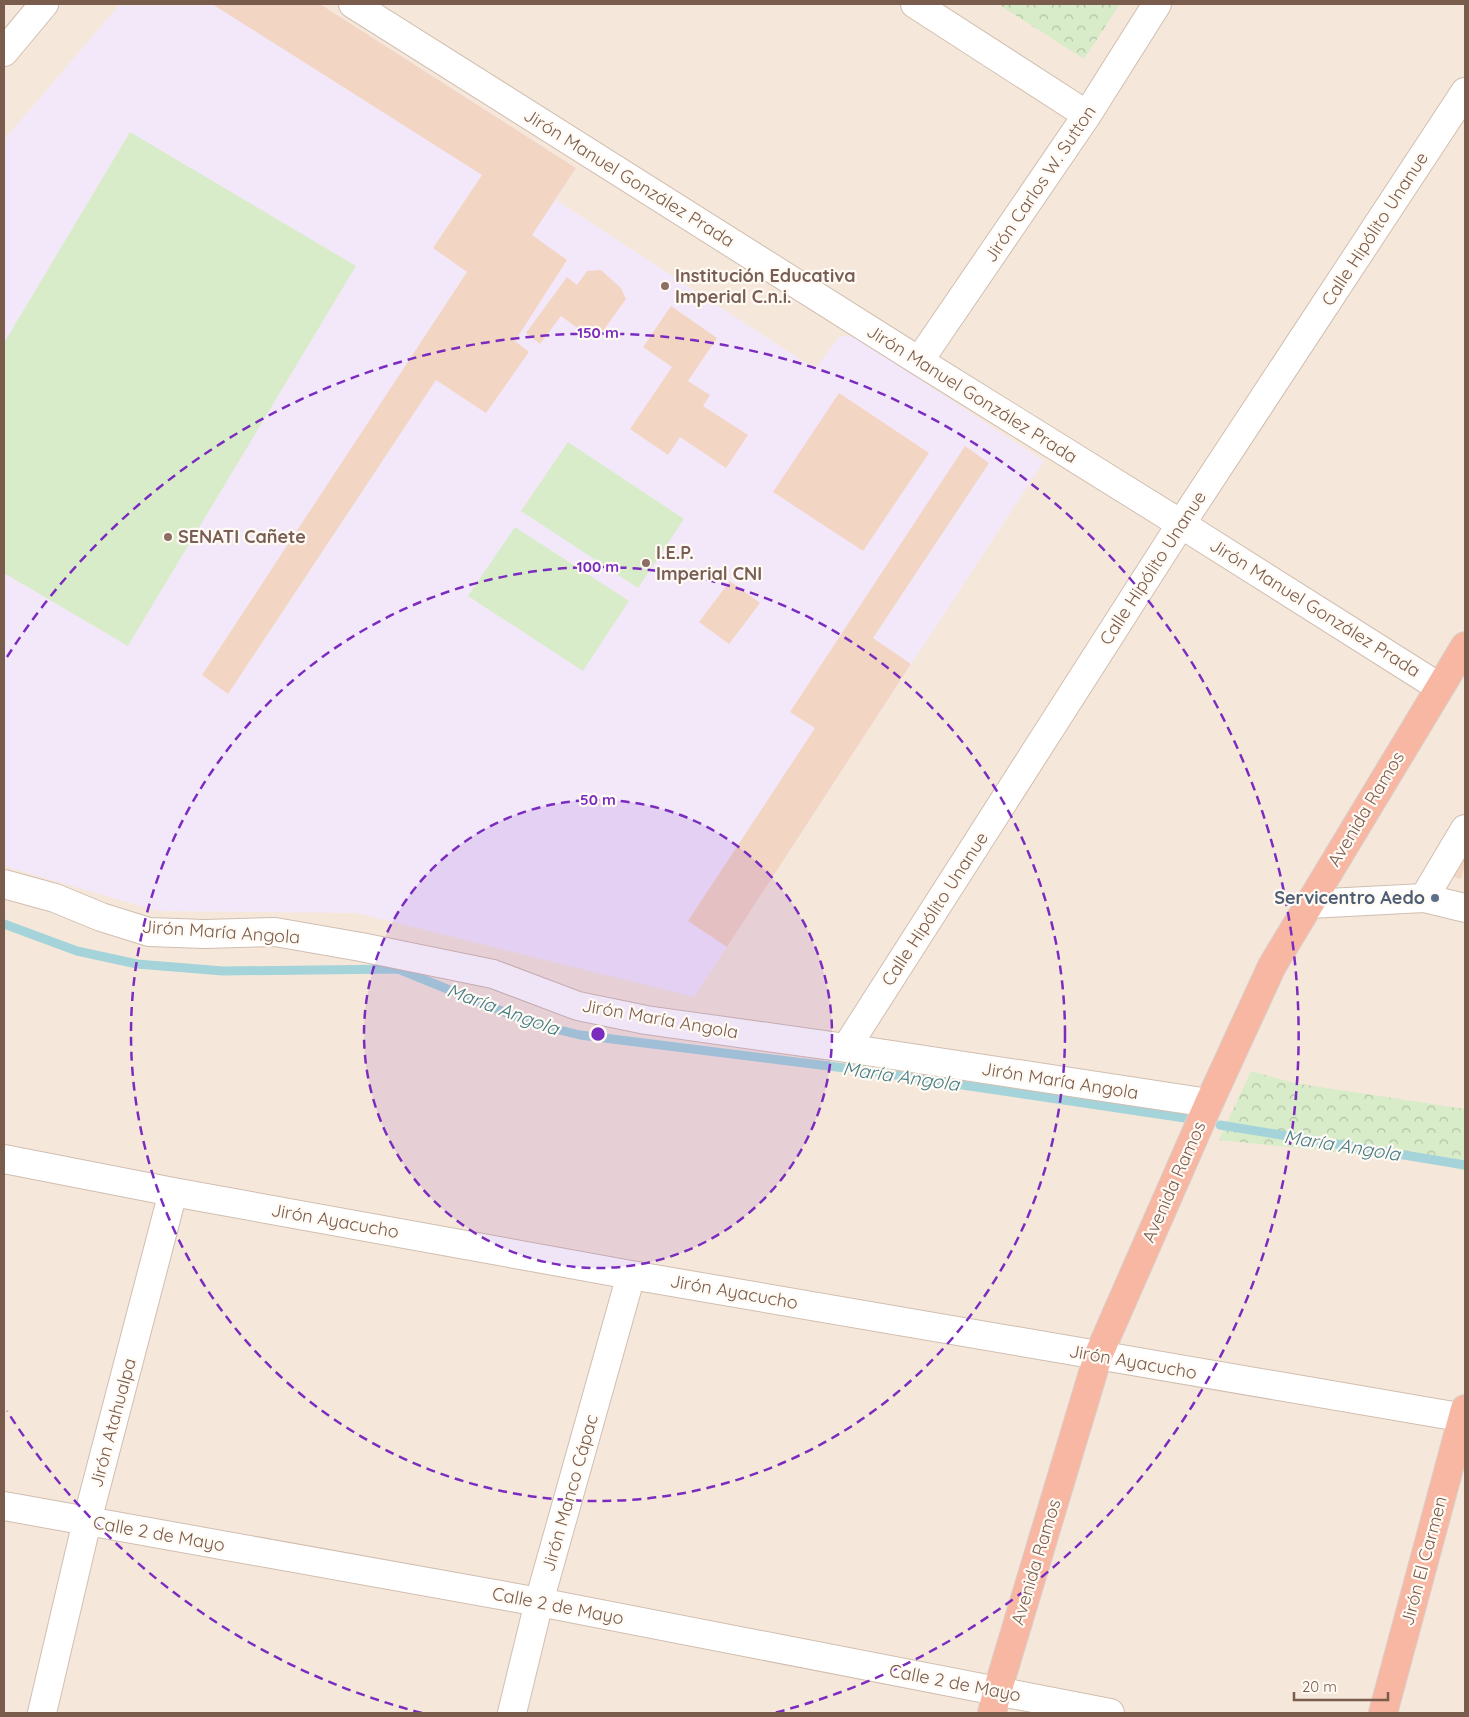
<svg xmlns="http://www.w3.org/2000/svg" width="1469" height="1717" viewBox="0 0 1469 1717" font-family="Quicksand,sans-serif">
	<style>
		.residential { fill: #f5e8da }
		.education { fill: #f3e8fa }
		.grass { fill: #d8ecc9 }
		.park { fill: url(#park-crowns) }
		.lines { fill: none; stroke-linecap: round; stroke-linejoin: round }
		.stream { stroke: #a5d3da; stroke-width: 9 }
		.building { fill: #f3d5c3 }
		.minor-casing { stroke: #d1beb0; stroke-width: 30 }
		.highway-casing { stroke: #dad1cd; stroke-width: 30 }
		.minor { stroke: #fff; stroke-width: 28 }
		.highway { stroke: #f7b7a3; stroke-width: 28 }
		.ring { fill: none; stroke: #7b2cbf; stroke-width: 2.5; stroke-dasharray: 9 6 }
		.education-dot { fill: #8d6e63; stroke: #fffaf3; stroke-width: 2 }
		.service-dot { fill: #5c6f8a; stroke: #fffaf3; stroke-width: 2 }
		.labels { text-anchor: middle; stroke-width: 4.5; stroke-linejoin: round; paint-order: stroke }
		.street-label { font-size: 18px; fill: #7a5c4d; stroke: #fffaf3 }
		.education-label { font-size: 18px; font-weight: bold; fill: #785e54; stroke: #fffaf3; text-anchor: start }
		.service-label { font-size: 18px; font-weight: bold; fill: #4e5e75; stroke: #fffaf3; text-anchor: end }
		.water-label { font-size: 19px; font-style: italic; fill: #437c86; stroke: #fffaf3 }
		.centre { fill: #7b2cbf; stroke: #fffaf3; stroke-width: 2.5 }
		.ring-label { font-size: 15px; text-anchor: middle; font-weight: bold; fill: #7b2cbf; stroke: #fffaf3; stroke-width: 4.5; stroke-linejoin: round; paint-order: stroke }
	</style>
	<defs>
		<pattern id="park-crowns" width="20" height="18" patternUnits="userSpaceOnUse" patternTransform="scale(1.25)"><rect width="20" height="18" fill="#d8ecc9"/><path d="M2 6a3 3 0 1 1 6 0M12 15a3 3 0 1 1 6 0" fill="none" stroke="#b4c2a5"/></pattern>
	</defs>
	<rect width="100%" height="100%" fill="#fdf6ec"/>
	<path class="residential" d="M4,4H1465V1713H4Z"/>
	<path class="education" d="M120,4H320L576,168L556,200L815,369L839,337L852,335L1044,461L694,997L357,913L158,911L4,866V140Z"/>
	<path class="grass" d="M130,132L356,266L128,646L4,573V343Z
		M568,442L684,519L638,588L521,511Z
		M515,527L629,601L583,671L468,596Z"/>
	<path class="park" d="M998,4H1120L1084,59Z
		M1251,1071L1294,1083L1465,1109V1171L1435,1162L1219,1140Z"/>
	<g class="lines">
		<path class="stream" d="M4,924L77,951L137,964L223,971L398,969L531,1023L580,1035L861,1070L1185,1118
			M1220,1125L1465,1165"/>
	</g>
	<path class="building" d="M212,4H320L576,168L532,235L567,260L515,341L529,352L486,413L436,380L228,694L202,675L467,272L433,248L482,175Z
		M601,270L621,288L626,299L603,331L588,336L561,316L540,344L526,333L567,277L577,285L587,271Z
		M671,306L717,338L688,381L710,395L703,406L748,435L726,468L680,437L668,455L630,429L672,367L643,347Z
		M839,393L929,453L863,551L773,492Z
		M965,446L989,463L873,638L911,664L727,947L688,921L815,728L790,712Z
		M730,581L760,603L729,644L699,622Z
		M1465,851V865L1461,879L1438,872Z"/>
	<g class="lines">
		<g class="minor-casing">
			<path id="minor" d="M353,4L919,361L1181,524L1439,687
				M915,4L1087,115
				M4,52L44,4
				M919,361L1087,115L1157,4
				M4,884L55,898L101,917L149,932L205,934L275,932L361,947L493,974L578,1006L646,1020L846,1048L1209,1103
				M1424,898L1465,829
				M1309,904L1424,898L1465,908
				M846,1048L1181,524L1465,92
				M4,1159L173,1192L631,1275L1465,1418
				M4,1506L539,1602L1110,1713
				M42,1713L87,1521L173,1192
				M512,1713L539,1602L631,1275"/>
		</g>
		<g class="highway-casing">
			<path id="highway" d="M992,1713L997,1692L1098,1356L1209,1103L1272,966L1465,646
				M1383,1713L1465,1409"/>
		</g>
		<use href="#minor" class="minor"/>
		<use href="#highway" class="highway"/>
	</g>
	<circle cx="598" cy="1034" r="234" fill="#7b2cbf" fill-opacity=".12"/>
	<g class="ring">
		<circle cx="598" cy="1034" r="234"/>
		<circle cx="598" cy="1034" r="467"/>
		<path d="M422 1713A701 701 0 0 1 7 1411M7 657A701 701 0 1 1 774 1713"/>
	</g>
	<g class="education-dot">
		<circle cx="665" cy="286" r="5"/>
		<circle cx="168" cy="537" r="5"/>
		<circle cx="646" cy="563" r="5"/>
	</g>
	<circle class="service-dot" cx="1435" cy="898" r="5"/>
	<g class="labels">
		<g class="street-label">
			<text transform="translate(629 178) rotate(32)" y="6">Jirón Manuel González Prada</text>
			<text transform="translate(1040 184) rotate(-56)" y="6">Jirón Carlos W. Sutton</text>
			<text transform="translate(1375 229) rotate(-57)" y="6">Calle Hipólito Unanue</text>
			<text transform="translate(972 394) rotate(32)" y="6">Jirón Manuel González Prada</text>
			<text transform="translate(1153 568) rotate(-57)" y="6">Calle Hipólito Unanue</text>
			<text transform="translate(1315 608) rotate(32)" y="6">Jirón Manuel González Prada</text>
			<text transform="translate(1366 809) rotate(-59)" y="6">Avenida Ramos</text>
			<text transform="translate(935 909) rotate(-57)" y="6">Calle Hipólito Unanue</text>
			<text transform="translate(221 932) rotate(4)" y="6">Jirón María Angola</text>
			<text transform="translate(660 1019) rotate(10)" y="6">Jirón María Angola</text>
			<text transform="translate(1060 1081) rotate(9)" y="6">Jirón María Angola</text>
			<text transform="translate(1174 1182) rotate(-66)" y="6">Avenida Ramos</text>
			<text transform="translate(335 1221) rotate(10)" y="6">Jirón Ayacucho</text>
			<text transform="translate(734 1292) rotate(10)" y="6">Jirón Ayacucho</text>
			<text transform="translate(1133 1362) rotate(10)" y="6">Jirón Ayacucho</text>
			<text transform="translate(113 1423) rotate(-75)" y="6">Jirón Atahualpa</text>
			<text transform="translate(570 1493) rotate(-74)" y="6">Jirón Manco Cápac</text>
			<text transform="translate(159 1534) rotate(10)" y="6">Calle 2 de Mayo</text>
			<text transform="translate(1424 1561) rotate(-75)" y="6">Jirón El Carmen</text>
			<text transform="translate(1036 1562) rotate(-73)" y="6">Avenida Ramos</text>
			<text transform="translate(558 1606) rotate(11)" y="6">Calle 2 de Mayo</text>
			<text transform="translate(955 1683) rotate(11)" y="6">Calle 2 de Mayo</text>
		</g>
		<g class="education-label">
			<text x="675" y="282">Institución Educativa<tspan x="675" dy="21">Imperial C.n.i.</tspan></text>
			<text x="178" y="543">SENATI Cañete</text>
			<text x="656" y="559">I.E.P.<tspan x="656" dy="21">Imperial CNI</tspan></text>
		</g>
		<g class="service-label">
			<text x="1425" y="904">Servicentro Aedo</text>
		</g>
		<g class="water-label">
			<text transform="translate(503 1009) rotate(20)" y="7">María Angola</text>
			<text transform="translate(901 1076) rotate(8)" y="7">María Angola</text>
			<text transform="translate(1342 1145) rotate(9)" y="7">María Angola</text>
		</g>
	</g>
	<circle cx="598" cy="1034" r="8" class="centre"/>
	<g class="ring-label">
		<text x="598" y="338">150 m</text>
		<text x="598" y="572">100 m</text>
		<text x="598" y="805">50 m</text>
	</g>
	<rect width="1469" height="1717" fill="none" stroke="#7a5c4d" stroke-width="10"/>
	<path d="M1294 1692v8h94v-8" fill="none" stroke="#7a5c4d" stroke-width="2.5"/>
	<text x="1302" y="1692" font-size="15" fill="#7a5c4d" stroke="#fffaf3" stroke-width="4" paint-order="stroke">20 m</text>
</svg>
